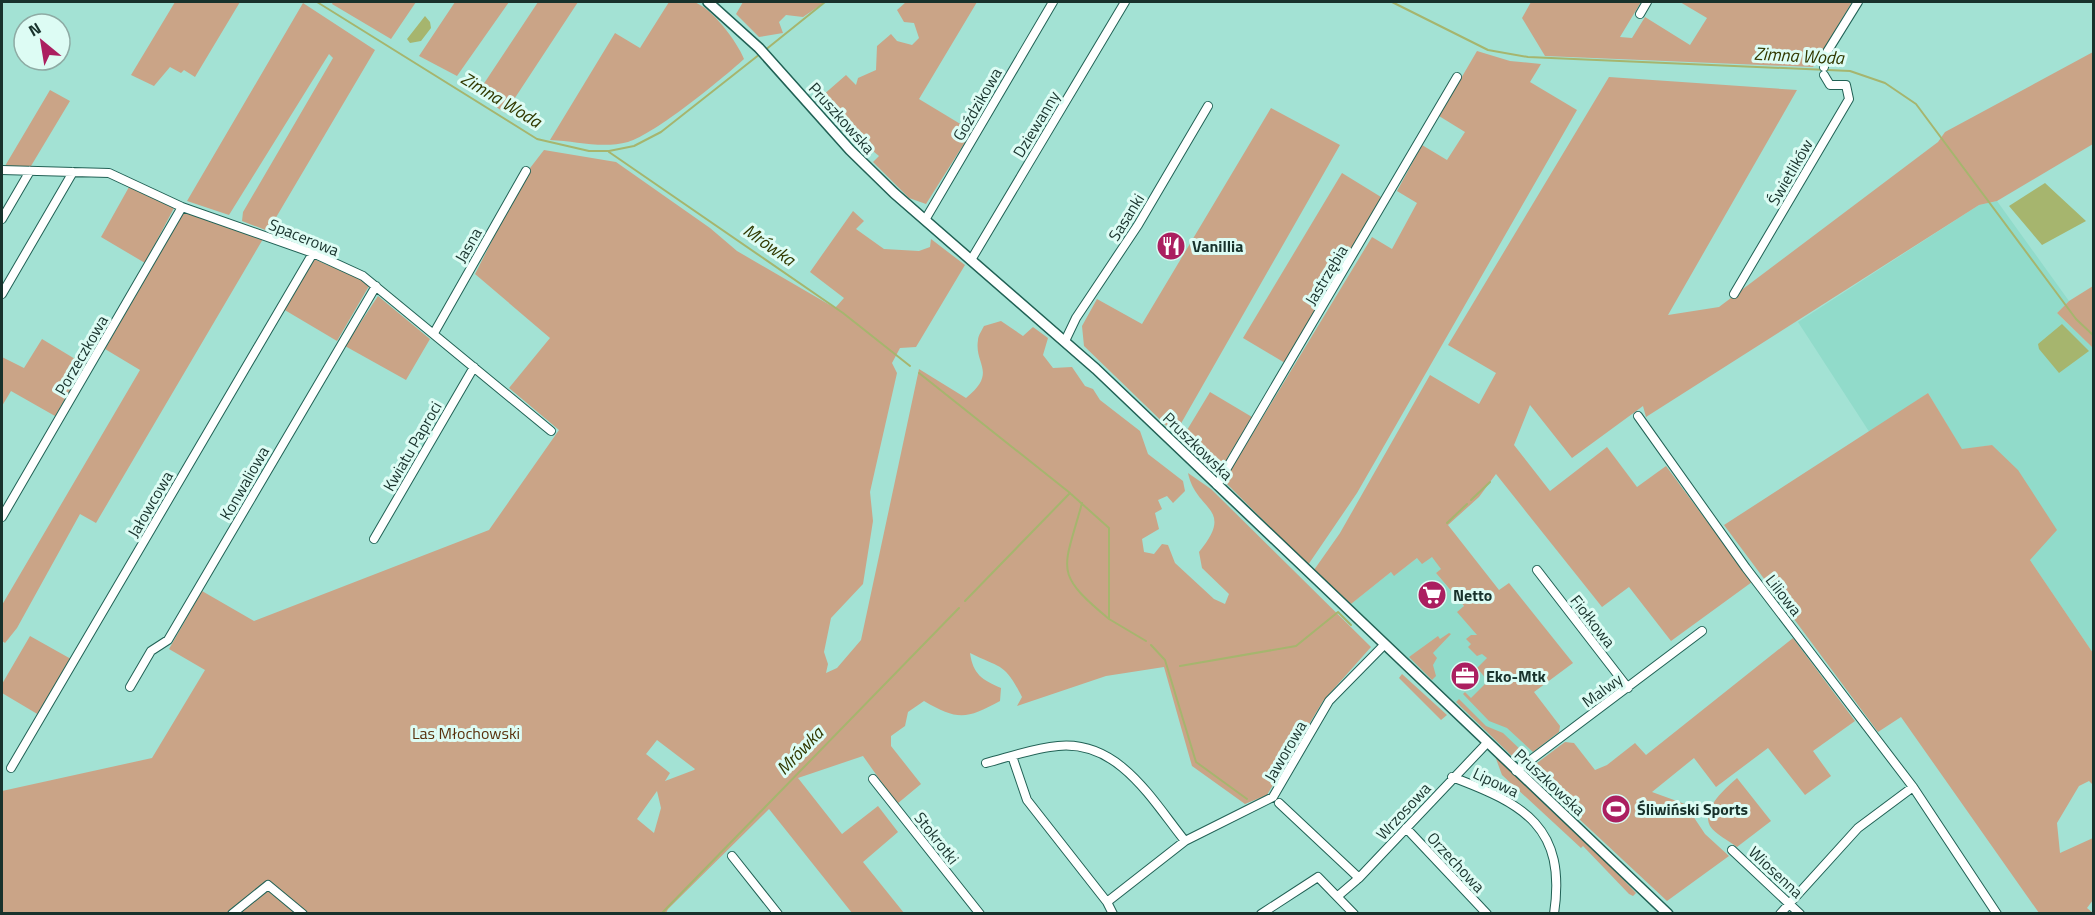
<svg xmlns="http://www.w3.org/2000/svg" width="2095" height="915" viewBox="0 0 2095 915" font-family="'Titillium Web',sans-serif">
	<style>
		.built { fill: #91dbca }
		.green { fill: #caa487; fill-rule: evenodd }
		.water { fill: #a6b56e }
		.lines { fill: none; stroke-linecap: round; stroke-linejoin: round }
		.stream { stroke: #a6b56e; stroke-width: 2 }
		.minor-casing { stroke: #216155; stroke-width: 10 }
		.tertiary-casing { stroke: #216155; stroke-width: 12 }
		.minor { stroke: #fff; stroke-width: 8 }
		.tertiary { stroke: #fff; stroke-width: 9 }
		.labels { text-anchor: middle; stroke-width: 6; stroke-linejoin: round; paint-order: stroke }
		.street-label { font-size: 16px; fill: #18322c; stroke: #ddfcf4 }
		.poi-label { font-size: 16px; font-weight: bold; fill: #18322c; stroke: #ddfcf4; text-anchor: start }
		.park-label { font-size: 16px; fill: #59310d; stroke: #ddfcf4 }
		.water-label { font-size: 18px; font-style: italic; fill: #313901; stroke: #ddfcf4 }
	</style>
	<rect width="100%" height="100%" fill="#a3e2d4"/>
	<path class="built" d="M1997,201L2069,301L2057,313L2093,348V653L2030,560L1992,445L1962,450L1928,393L1870,433L1798,322L1979,205Z
		M1432,556L1442,569L1436,573L1464,607L1458,612L1560,726L1559,732L1525,758L1515,759L1351,604L1391,572L1395,575L1417,558Z"/>
	<path class="green" d="M175,2H240L195,77L184,70L181,73L170,67L154,86L131,75Z
		M333,2H416L391,39L332,4Z
		M455,2H509L457,76L419,56Z
		M538,2H578L505,113L477,94Z
		M669,2C676,2 686,0 693,2C711,6 738,43 744,59C722,79 655,134 628,142C602,149 576,141 550,140L615,33L640,48Z
		M743,2H825L803,17L786,15L779,22L783,33L759,37L736,14Z
		M906,2H977L919,99L972,131L926,204L909,198L873,162L879,156L856,137L850,140L813,96H822L846,75L856,85L858,78L876,70L877,46L891,34L897,41L912,45L919,38L914,23L904,22L897,10Z
		M1531,2H1641L1620,37L1632,38L1645,17L1690,45L1707,18L1680,2H1852L1813,67L1545,56L1522,18Z
		M303,3L375,50L268,231L242,221L243,212L333,58L329,54L229,215L187,201Z
		M1477,51L1510,61L1541,64L1530,82L1577,110L1357,493L1308,565L1224,481L1372,237L1392,249L1417,203L1397,191L1422,145L1447,160L1465,132L1439,116Z
		M2093,52V144L1997,201L1979,205L1646,417L1643,406L1572,458L1530,405L1514,445L1550,491L1607,447L1637,487L1666,466L1752,582L1671,641L1629,587L1602,607L1496,474L1479,497L1448,525L1499,590L1509,583L1573,663L1534,692L1560,726L1559,732L1533,752L1507,728L1489,721L1463,694L1465,692L1471,698L1488,681L1477,668L1487,658L1482,654L1477,656L1468,647L1471,644L1466,639L1471,635H1477L1457,612L1464,606L1436,573L1441,569L1432,557L1422,564L1417,558L1394,576L1391,572L1351,604L1314,570L1340,533L1430,375L1479,404L1496,373L1448,345L1609,77L1797,90L1668,315L1719,307L1938,142L1945,132Z
		M50,90L70,101L31,166H5Z
		M1271,108L1340,145L1175,434L1084,346L1082,326L1097,299L1142,324Z
		M544,150L616,162L710,228L737,251L835,308L844,298L810,272L853,211L864,221L856,229L884,249L919,251L930,247L931,239L965,265L916,347L900,348L892,363L897,373L870,492L873,521L863,584L831,618L824,652L828,664L826,673L837,668L861,640L919,369L966,398C998,372 974,365 978,340C978,336 982,330 984,326L1001,321L1023,336L1033,327L1048,338L1043,355L1053,368L1072,367L1085,386L1093,389L1100,400L1140,431L1148,454L1183,481L1185,491L1173,503L1167,496L1158,500L1162,509L1155,513L1159,529L1142,539L1144,552L1154,554L1162,544L1168,545L1175,563L1214,599L1225,604L1229,594L1202,568L1199,552C1236,507 1196,512 1188,473L1211,489L1371,647L1323,701L1267,795L1245,804L1192,766L1164,667L1106,676L1017,706L1022,697C1004,662 1002,669 970,653C973,674 982,680 1001,688L1000,701C967,719 958,721 924,701L908,712L905,726L891,736V746L921,784L897,804L863,756L798,778L842,834L878,806L898,832L863,862L904,913H852L769,809L668,909L666,913H2V791L152,758L205,670L169,649L202,591L254,621L489,530L559,430L509,388L550,338L475,274L527,172ZM657,740L695,769L694,770L665,781L670,773L646,754ZM657,791L661,808L654,833L637,819Z
		M1342,173L1381,197L1364,230L1285,363L1243,338Z
		M129,187L174,208L145,263L101,237Z
		M187,211L263,239L96,523L80,514L17,628L5,643L2,641V605L140,370L105,349L183,213Z
		M314,259L362,280L369,286L337,341L283,309Z
		M2093,286V348L2057,313L2069,301Z
		M378,296L430,339L406,380L345,346Z
		M42,339L85,365L55,416L11,391L2,406V357L24,368Z
		M1210,392L1252,417L1217,475L1181,440Z
		M1928,393L1962,449L1992,445L2018,470L2057,530L2030,560L2093,653V785L2089,781L2079,786L2057,823L2060,853L2093,838V900L2087,908L2093,913H2039L1901,717L1878,732L1724,525Z
		M1449,633L1451,634L1433,653L1437,658L1433,665L1436,676L1432,680L1409,657L1438,636L1440,639Z
		M30,636L71,659L39,715L2,693V684Z
		M1793,638L1855,721L1813,751L1831,776L1805,795L1768,748L1716,787L1694,758L1652,792L1685,804L1705,834L1729,856L1667,901L1532,775L1533,766L1565,742L1574,743L1595,770L1607,765L1635,743L1646,755Z
		M1402,674L1447,715L1441,720L1399,678Z
		M1459,699L1486,726L1503,733L1523,752L1525,758L1515,759L1456,702Z
		M1495,756L1599,854L1636,893L1633,896L1629,894L1583,846L1581,848L1502,775Z
		M1737,778L1771,821L1737,847C1729,841 1715,834 1710,826C1701,809 1726,788 1737,778Z"/>
	<path class="water" d="M425,16L430,22L431,28L421,41L410,43L407,39Z
		M2045,183L2086,221L2042,245L2009,206Z
		M2062,324L2089,351L2059,373L2039,349L2038,344Z"/>
	<g class="lines">
		<path class="stream" d="M317,2L537,139L589,151H609L634,146L661,132L760,54
			M1392,2L1488,50L1528,57L1850,71L1885,83L1916,104L2076,319L2094,336
			M764,51L825,2
			M609,152L843,313L910,366
			M919,373L1070,493L965,601
			M1071,494L1109,528V619L1146,641
			M1471,500L1490,482
			M1082,503C1064,570 1052,572 1109,619
			M1447,523L1467,504
			M1151,645L1165,660L1196,762L1247,799
			M1180,666L1296,646L1338,612L1351,625
			M661,914L959,608"/>
		<g class="minor-casing">
			<path id="minor" d="M1640,14L1647,2
				M1824,67L1827,52L1858,2
				M2,170L109,173L182,207L313,253L363,276L551,431
				M2,219L30,171
				M925,220L1053,2
				M971,260L1125,2
				M2,294L73,172
				M1734,294L1849,99L1846,85H1830L1824,75
				M434,333L526,171
				M1065,341L1076,318L1138,225L1208,106
				M1638,416L1746,568L1913,787L1997,914
				M1217,485L1457,77
				M2,517L182,207
				M374,539L474,367
				M1537,570L1628,688
				M130,687L151,651L168,640L376,286
				M1012,756L1027,800L1107,902L1113,914
				M986,763C1009,757 1034,748 1058,746C1119,740 1152,800 1185,841
				M11,768L313,253
				M1516,771L1702,631
				M1452,777C1524,804 1567,827 1554,914
				M873,779L980,914
				M1279,803L1359,878
				M1406,828L1487,914
				M1732,850L1800,914
				M732,856L778,914
				M1338,896L1359,878L1487,743
				M1107,902L1185,841L1273,797L1329,701L1384,645
				M232,914L268,885L303,914
				M1261,914L1318,877L1354,914
				M1780,914L1858,828L1913,787"/>
		</g>
		<g class="tertiary-casing">
			<path id="tertiary" d="M708,2L759,48L850,150L894,193L1096,369L1668,914"/>
		</g>
		<use href="#minor" class="minor"/>
		<use href="#tertiary" class="tertiary"/>
	</g>
	<defs>
		<g id="restaurant-disc" transform="scale(1.5)"><circle r="9.5" fill="#ab1f60" stroke="#ddfcf4"/><path d="M-5-6h1v4h1v-4h1v4h1v-4h1v5L-1.5 .5V6h-2V.5L-5-1ZM5-6V6H3V1.5H1.5Q1.5-4 5-6Z" fill="#fff"/></g>
		<g id="supermarket-disc" transform="scale(1.5)"><circle r="9.5" fill="#ab1f60" stroke="#ddfcf4"/><path d="M-6-5.5h2.5l.6 2H6L4.5 2H-2.5L-4.4-4H-6ZM-1.5 3.2a1.3 1.3 0 1 0 .1 0ZM3 3.2a1.3 1.3 0 1 0 .1 0Z" fill="#fff"/></g>
		<g id="office-disc" transform="scale(1.5)"><circle r="9.5" fill="#ab1f60" stroke="#ddfcf4"/><path d="M-6-3h4V-5.5h4V-3h4V5H-6ZM-1-4.5V-3h2v-1.5ZM-6 0V1H6V0Z" fill="#fff"/></g>
		<g id="stadium-disc" transform="scale(1.5)"><circle r="9.5" fill="#ab1f60" stroke="#ddfcf4"/><path d="M0-5a6.5 5 0 1 0 0 10a6.5 5 0 1 0 0-10ZM-3.5-1.8h7v3.6h-7Z" fill="#fff"/></g>
	</defs>
	<g fill-rule="evenodd">
		<use href="#restaurant-disc" x="1171" y="246"/>
		<use href="#supermarket-disc" x="1432" y="595"/>
		<use href="#office-disc" x="1465" y="676"/>
		<use href="#stadium-disc" x="1616" y="809"/>
	</g>
	<g class="labels">
		<g class="street-label">
			<text transform="translate(977 104) rotate(-60)" y="6">Goździkowa</text>
			<text transform="translate(842 118) rotate(48)" y="6">Pruszkowska</text>
			<text transform="translate(1036 124) rotate(-59)" y="6">Dziewanny</text>
			<text transform="translate(1790 172) rotate(-60)" y="6">Świetlików</text>
			<text transform="translate(1126 217) rotate(-58)" y="6">Sasanki</text>
			<text transform="translate(304 237) rotate(22)" y="6">Spacerowa</text>
			<text transform="translate(468 245) rotate(-60)" y="6">Jasna</text>
			<text transform="translate(1326 275) rotate(-59)" y="6">Jastrzębia</text>
			<text transform="translate(81 355) rotate(-60)" y="6">Porzeczkowa</text>
			<text transform="translate(412 446) rotate(-60)" y="6">Kwiatu Paproci</text>
			<text transform="translate(1198 446) rotate(44)" y="6">Pruszkowska</text>
			<text transform="translate(244 483) rotate(-60)" y="6">Konwaliowa</text>
			<text transform="translate(150 504) rotate(-60)" y="6">Jałowcowa</text>
			<text transform="translate(1784 595) rotate(52)" y="6">Liliowa</text>
			<text transform="translate(1593 621) rotate(52)" y="6">Fiołkowa</text>
			<text transform="translate(1602 690) rotate(-36)" y="6">Malwy</text>
			<text transform="translate(1285 751) rotate(-60)" y="6">Jaworowa</text>
			<text transform="translate(1496 782) rotate(25)" y="6">Lipowa</text>
			<text transform="translate(1550 782) rotate(43)" y="6">Pruszkowska</text>
			<text transform="translate(1403 811) rotate(-47)" y="6">Wrzosowa</text>
			<text transform="translate(937 838) rotate(52)" y="6">Stokrotki</text>
			<text transform="translate(1456 862) rotate(47)" y="6">Orzechowa</text>
			<text transform="translate(1776 872) rotate(43)" y="6">Wiosenna</text>
		</g>
		<g class="poi-label">
			<text x="1192" y="252">Vanillia</text>
			<text x="1453" y="601">Netto</text>
			<text x="1486" y="682">Eko-Mtk</text>
			<text x="1637" y="815">Śliwiński Sports</text>
		</g>
		<g class="park-label">
			<text x="466" y="739">Las Młochowski</text>
		</g>
		<g class="water-label">
			<text transform="translate(1799 56) rotate(3)" y="6">Zimna Woda</text>
			<text transform="translate(501 100) rotate(31)" y="6">Zimna Woda</text>
			<text transform="translate(769 245) rotate(35)" y="6">Mrówka</text>
			<text transform="translate(800 751) rotate(-46)" y="6">Mrówka</text>
		</g>
	</g>
	<rect width="2095" height="915" fill="none" stroke="#18322c" stroke-width="6"/>
	<g transform="translate(42 42) rotate(330)"><circle r="28" fill="#ddfcf4" stroke="#8eaba4" stroke-width="1.5"/>
	<path d="M0-4.5L10 22L0 15L-10 22Z" fill="#ab1f60"/>
	<text y="-9" font-size="16" font-weight="bold" text-anchor="middle" fill="#18322c">N</text>
	</g>
</svg>
